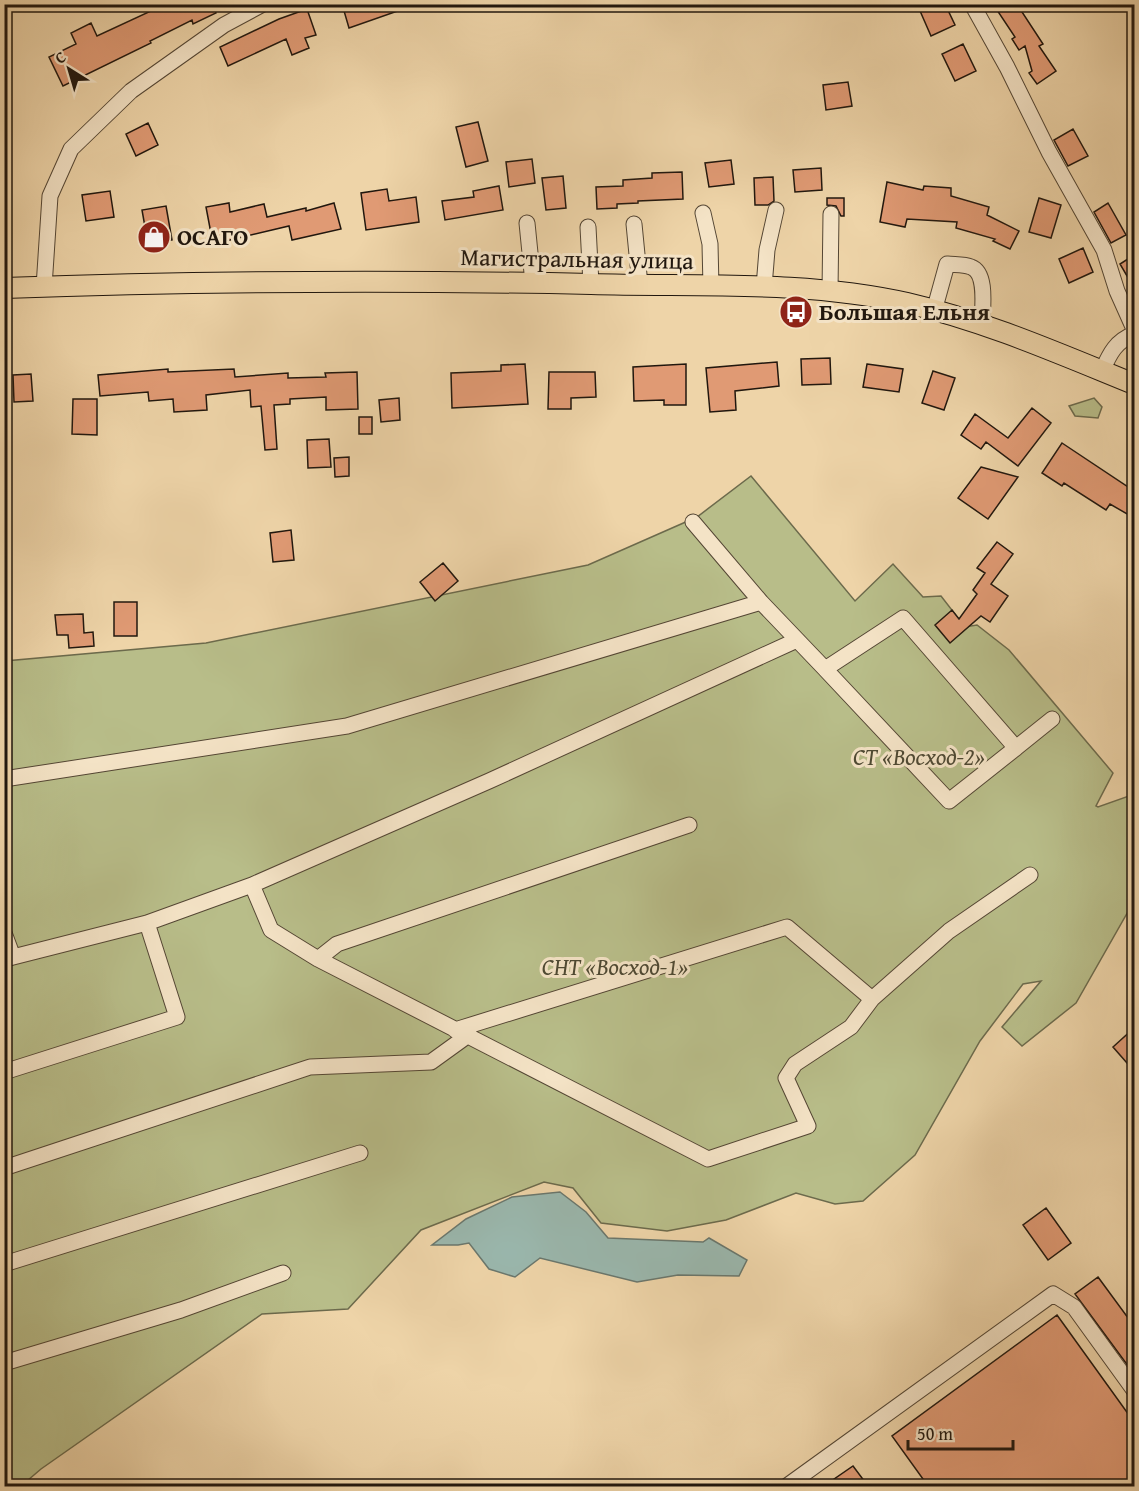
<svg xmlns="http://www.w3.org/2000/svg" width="1139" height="1491" viewBox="0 0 1139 1491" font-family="'Gentium Book Plus',serif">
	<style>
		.green { fill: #b8bd89; stroke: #6c6a4c; stroke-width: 1.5 }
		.water { fill: #9ab7ad; stroke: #6a776d; stroke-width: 1.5 }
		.building { fill: #e09a74; stroke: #21170e; stroke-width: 1.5 }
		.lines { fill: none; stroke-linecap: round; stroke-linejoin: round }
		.minor-casing { stroke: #544634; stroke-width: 17 }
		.major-casing { stroke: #21170e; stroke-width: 22 }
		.minor { stroke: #f4e3c6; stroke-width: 15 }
		.major { stroke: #eed4a8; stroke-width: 20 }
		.labels { text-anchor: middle; stroke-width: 6; stroke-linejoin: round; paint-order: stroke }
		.poi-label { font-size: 24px; font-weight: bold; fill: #21170e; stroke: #f4e3c6; text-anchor: start }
		.street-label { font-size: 24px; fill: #21170e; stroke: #f4e3c6 }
		.park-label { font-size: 24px; font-style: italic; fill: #4e4933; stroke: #f4e3c6 }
	</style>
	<rect width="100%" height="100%" fill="#eed4a8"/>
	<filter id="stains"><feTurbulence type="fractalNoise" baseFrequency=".00333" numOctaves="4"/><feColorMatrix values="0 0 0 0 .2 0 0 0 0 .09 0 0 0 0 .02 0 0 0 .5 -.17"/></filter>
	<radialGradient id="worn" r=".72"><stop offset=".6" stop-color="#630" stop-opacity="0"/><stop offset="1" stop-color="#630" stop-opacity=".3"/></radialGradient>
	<path class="green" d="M1094,398L1102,407L1098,418L1075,416L1069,406Z
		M751,476L855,601L893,564L923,597L941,596L965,627L977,625L1009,650L1113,773L1096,806L1098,807L1132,795L1134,791V901L1076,1003L1022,1046L1002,1027L1041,981L1023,984L980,1041L915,1155L863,1201L835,1204L796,1193L726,1220L667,1231L601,1223L573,1188L544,1182L421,1230L348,1309L262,1314L41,1469L21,1486H5V661L206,643L588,565L697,517Z"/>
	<path class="water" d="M560,1192L586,1212L608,1238L703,1242L709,1238L747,1260L739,1276L678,1275L637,1282L540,1258L515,1277L489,1269L469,1243L458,1245H432L466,1219L512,1197Z"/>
	<path class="building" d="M156,4H212L216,13L193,24L192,20L150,41L151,43L63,86L49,57L76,44L71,33L91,23L97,36L151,11L149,8Z
		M342,4H412V6L349,28Z
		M917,4H945L955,25L931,36Z
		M993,4H1035L1022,12L1043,44L1039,46L1056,71L1037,84L1029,73L1032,71L1025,46L1019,50L1012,39L1015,37Z
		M307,9L316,35L305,38L309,48L292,55L286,39L228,66L220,47L279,19Z
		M963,44L976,71L955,81L942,54Z
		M848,82L852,106L826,110L823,85Z
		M478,122L488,161L466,167L456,127Z
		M148,123L158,145L136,156L126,134Z
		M1073,129L1088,156L1068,166L1054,140Z
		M532,159L535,183L509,187L506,162Z
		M731,160L734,184L709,187L705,163Z
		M821,168L822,190L795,192L793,170Z
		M682,172L683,199L638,201V203L617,204V208L597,209L596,187L623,186V180L652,178V173Z
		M563,176L566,208L546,210L542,178Z
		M773,177L774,201L768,205H755L754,178Z
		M887,182L923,190L924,186L951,188V196L989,207L987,215L1019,231L1010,249L993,241L995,239L956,228L957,222L907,219L905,227L880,222Z
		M499,186L503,210L445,220L442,201L474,197L473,191Z
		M387,189L389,201L416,197L419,222L366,230L361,193Z
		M110,191L114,217L86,221L82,195Z
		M827,198H844V216H841L836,206L827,205Z
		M1039,198L1061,205L1051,238L1029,232Z
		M229,203L230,212L264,204L267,217L306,208V211L334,203L341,229L292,240L289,226L213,244L206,207Z
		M1108,203L1126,235L1111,243L1094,212Z
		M166,206L172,240L148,244L142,210Z
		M1083,248L1093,272L1069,283L1059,259Z
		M1134,255V288L1120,264Z
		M830,358L831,384L802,385L801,359Z
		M777,362L779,386L735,391L736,410L710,412L706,368Z
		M525,364L528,404L452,408L451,373L501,371V365Z
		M686,364V405H664V400L634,401L633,367Z
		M867,364L903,369L899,392L863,387Z
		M168,369V372L234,369L235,377L288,373V378L326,377L325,373L357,372L358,409L326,410V397L290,399V404L274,405L277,449L265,450L261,406L251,407L250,390L206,395L207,410L174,412L173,399L149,401L148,392L100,396L98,375Z
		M933,371L955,378L944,410L922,403Z
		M549,372H595L596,397L571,398V409H548Z
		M31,374L33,401L14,402L13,375Z
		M399,398L400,420L381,422L379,400Z
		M73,399H97V435L72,434Z
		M1032,408L1051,423L1018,466L986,442L981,449L961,435L975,414L1008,438Z
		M359,417H372V434H359Z
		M329,439L331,467L308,468L307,440Z
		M1062,443L1134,491V518L1110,504L1106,510L1064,483L1062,486L1042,473Z
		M349,457V476L335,477L334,458Z
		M981,467L1018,477L988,519L958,498Z
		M291,530L294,560L273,562L270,533Z
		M997,542L1013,554L991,584L1008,596L990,622L981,616L950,643L935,625L952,610L959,619L977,594L973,590L985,573L977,568Z
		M443,563L458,581L435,601L420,582Z
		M114,602H137V636H114Z
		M83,614L84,633L93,632L94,646L69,648L68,635H57L55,615Z
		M1134,1028V1071L1113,1047Z
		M1046,1208L1071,1243L1048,1260L1023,1225Z
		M1098,1277L1134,1326V1374L1075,1294Z
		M1057,1315L1134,1422V1486H928L892,1436Z
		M853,1466L868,1486H824Z"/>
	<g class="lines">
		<g class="minor-casing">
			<path id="minor" d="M972,4L1007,67L1049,152L1104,250L1117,291L1134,329
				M703,213L710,244L711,287
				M527,223L533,283
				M634,224L640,285
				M588,227L591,284
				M44,287L50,196L71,149L131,91L224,25L263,4
				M764,287L767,250L776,210
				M830,292L831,214
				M934,311L947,264C954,265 964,264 971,267C988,273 982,310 982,325
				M1102,371C1110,353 1116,341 1134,334
				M693,522L761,602
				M797,640L489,781L252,885L271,930L318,959L708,1159L808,1126L786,1078L795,1064L851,1027L872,999L949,931L1030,875
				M825,669L949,801L1016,748
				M4,779L347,726L761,602L825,669L903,618L1016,748L1052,719
				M4,933L13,957L4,960
				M13,957L147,923L252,885
				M318,959L337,944L689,825
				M455,1030L787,927L872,999
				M4,1072L177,1017L147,923
				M4,1168L310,1067L431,1062L467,1036
				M4,1264L360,1153
				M4,1363L181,1310L283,1273
				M787,1486L1053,1294L1074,1307L1134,1390"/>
		</g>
		<g class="major-casing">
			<path id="major" d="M4,288C200,281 396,280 591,284C696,287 805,280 907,303C985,321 1060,354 1134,384"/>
		</g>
		<use href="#minor" class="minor"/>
		<use href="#major" class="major"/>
	</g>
	<defs>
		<g id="shop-disc" transform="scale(1.725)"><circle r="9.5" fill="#8f2418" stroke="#f4e3c6"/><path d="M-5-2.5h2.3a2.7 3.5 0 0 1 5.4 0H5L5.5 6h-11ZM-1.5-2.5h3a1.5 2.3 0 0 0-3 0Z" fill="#fff"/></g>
		<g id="bus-disc" transform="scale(1.725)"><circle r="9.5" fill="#8f2418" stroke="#f4e3c6"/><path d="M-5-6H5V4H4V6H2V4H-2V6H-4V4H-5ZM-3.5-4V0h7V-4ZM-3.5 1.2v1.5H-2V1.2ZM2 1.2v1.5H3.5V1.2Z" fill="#fff"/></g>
	</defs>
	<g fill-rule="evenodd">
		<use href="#shop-disc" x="154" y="237"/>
		<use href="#bus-disc" x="796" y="312"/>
	</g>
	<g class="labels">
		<g class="poi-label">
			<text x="177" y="245">ОСАГО</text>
			<text x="819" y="320">Большая Ельня</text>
		</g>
		<g class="street-label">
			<text transform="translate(577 259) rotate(1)" y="8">Магистральная улица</text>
		</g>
		<g class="park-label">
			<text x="919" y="765">СТ «Восход-2»</text>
			<text x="615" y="975">СНТ «Восход-1»</text>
		</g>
	</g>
	<rect width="1139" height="1491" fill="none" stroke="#eed4a8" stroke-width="24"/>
	<rect x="6" y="6" width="1127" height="1479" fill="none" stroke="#21170e" stroke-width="3"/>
	<rect x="12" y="12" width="1115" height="1467" fill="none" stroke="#21170e" stroke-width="1.5"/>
	<g transform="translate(69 69) rotate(323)" stroke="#f4e3c6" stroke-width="4.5" paint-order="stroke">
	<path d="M0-4.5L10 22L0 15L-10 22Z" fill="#21170e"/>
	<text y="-9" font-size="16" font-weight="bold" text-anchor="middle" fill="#21170e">С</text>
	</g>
	<path d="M908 1440v9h105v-9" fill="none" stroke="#21170e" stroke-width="3"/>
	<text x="917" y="1440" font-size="18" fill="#21170e" stroke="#f4e3c6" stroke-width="4.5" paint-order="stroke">50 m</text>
	<rect width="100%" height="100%" filter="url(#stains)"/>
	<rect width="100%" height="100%" fill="url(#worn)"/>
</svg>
